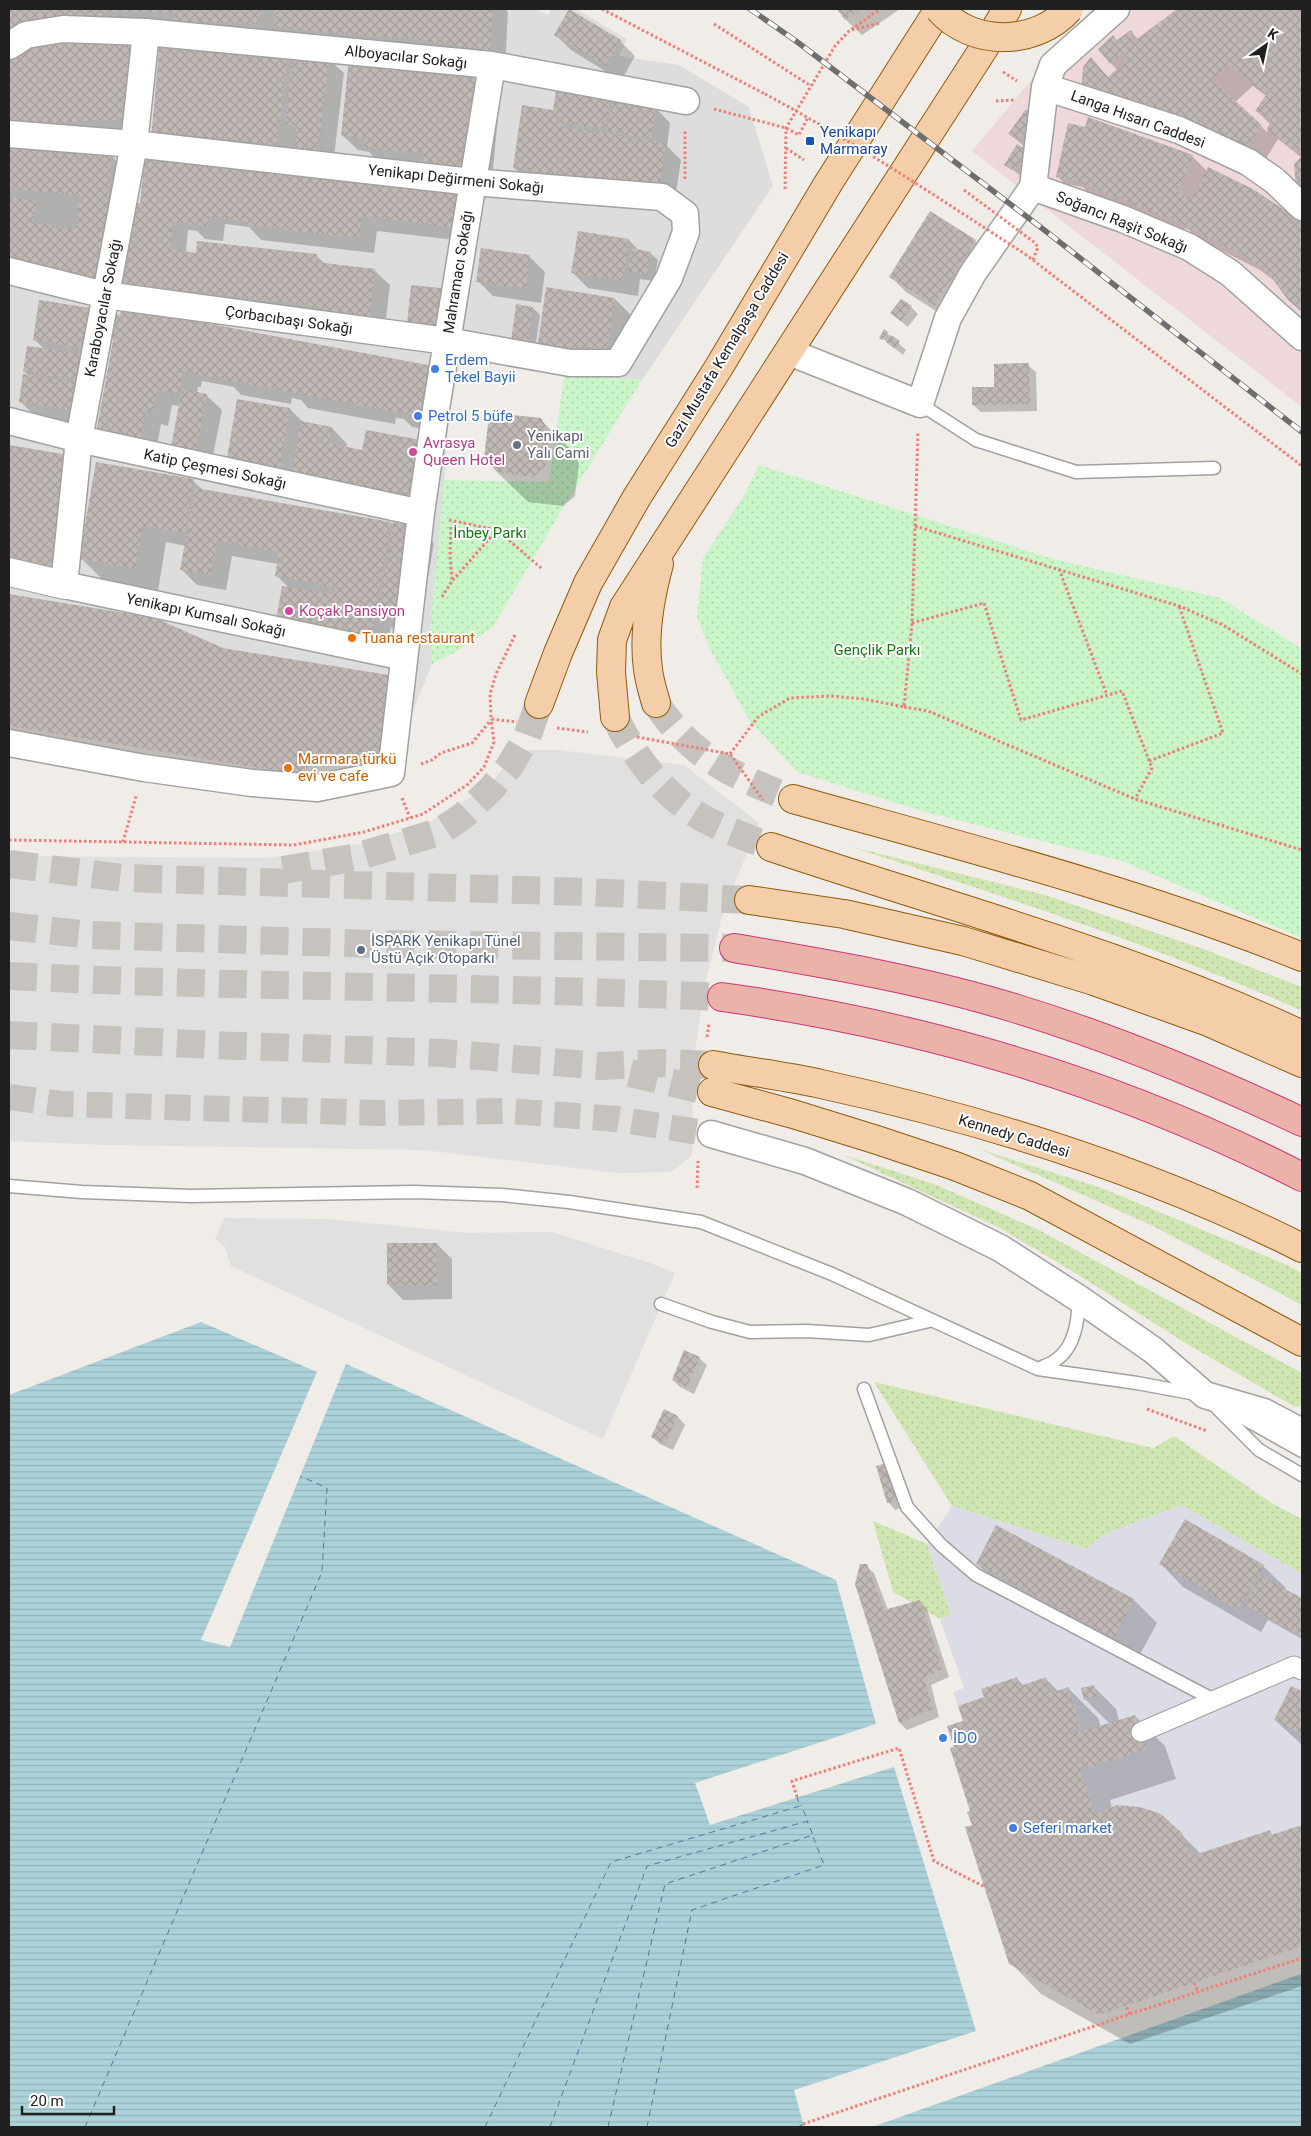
<svg xmlns="http://www.w3.org/2000/svg" width="1311" height="2136" viewBox="0 0 1311 2136" font-family="Roboto,sans-serif">
	<style>
		.residential { fill: #dedddd }
		.commercial { fill: #efd8d9 }
		.grass { fill: url(#grass-dots) }
		.park { fill: url(#park-dots) }
		.parking { fill: #e0e0e0 }
		.plaza { fill: #dcdce6 }
		.water { fill: url(#water-rules) }
		.shadow { fill: #0003; fill-rule: evenodd }
		.lines { fill: none; stroke-linecap: round; stroke-linejoin: round }
		.ferry { stroke: #4d7899; stroke-width: 1; stroke-dasharray: 6 5; stroke-linecap: butt }
		.building { fill: url(#building-cross-hatch) }
		.minor-tunnel { stroke: #c6c3bf; stroke-width: 26; stroke-dasharray: 26 13; stroke-linecap: butt }
		.primary-tunnel { stroke: #c6c3bf; stroke-width: 28; stroke-dasharray: 28 14; stroke-linecap: butt }
		.trunk-tunnel { stroke: #c6c3bf; stroke-width: 28; stroke-dasharray: 28 14; stroke-linecap: butt }
		.service-casing { stroke: #a1a1a1; stroke-width: 15 }
		.pedestrian-casing { stroke: #a1a1a1; stroke-width: 21 }
		.minor-casing { stroke: #a1a1a1; stroke-width: 29 }
		.tertiary-casing { stroke: #a1a1a1; stroke-width: 30 }
		.primary-casing { stroke: #8f5b0d; stroke-width: 30 }
		.trunk-casing { stroke: #cc3674; stroke-width: 30 }
		.path { stroke: #ee7e7a; stroke-width: 3; stroke-dasharray: 2.5 2.5; stroke-linecap: butt }
		.service { stroke: #fff; stroke-width: 12 }
		.pedestrian { stroke: #fff; stroke-width: 19 }
		.minor { stroke: #fff; stroke-width: 26 }
		.tertiary { stroke: #fff; stroke-width: 28 }
		.primary { stroke: #f4cea8; stroke-width: 28 }
		.trunk { stroke: #eab2a8; stroke-width: 28 }
		.rail-casing { stroke: #6e6e6e; stroke-width: 5.5 }
		.rail { stroke: #fff; stroke-width: 4; stroke-dasharray: 11; stroke-linecap: butt }
		.primary-bridge-casing { stroke: #8f5b0d; stroke-width: 30; stroke-linecap: butt }
		.path-bridge { stroke: #ee7e7a; stroke-width: 3; stroke-dasharray: 2.5 2.5; stroke-linecap: butt }
		.primary-bridge { stroke: #f4cea8; stroke-width: 28 }
		.transit-dot { fill: #1a4fb4; stroke: #fff; stroke-width: 2 }
		.shop-dot { fill: #3f7fe0; stroke: #fff; stroke-width: 2 }
		.worship-dot { fill: #6b7280; stroke: #fff; stroke-width: 2 }
		.hotel-dot { fill: #d1479c; stroke: #fff; stroke-width: 2 }
		.food-dot { fill: #e8710a; stroke: #fff; stroke-width: 2 }
		.service-dot { fill: #5c6f8a; stroke: #fff; stroke-width: 2 }
		.labels { text-anchor: middle; stroke-width: 4; stroke-linejoin: round; paint-order: stroke }
		.street-label { font-size: 15px; fill: #202020; stroke: #fff }
		.transit-label { font-size: 15px; fill: #164399; stroke: #fff; text-anchor: start }
		.shop-label { font-size: 15px; fill: #366cbe; stroke: #fff; text-anchor: start }
		.worship-label { font-size: 15px; fill: #5b616d; stroke: #fff; text-anchor: start }
		.hotel-label { font-size: 15px; fill: #b23c85; stroke: #fff; text-anchor: start }
		.park-label { font-size: 15px; fill: #167717; stroke: #fff }
		.food-label { font-size: 15px; fill: #c56008; stroke: #fff; text-anchor: start }
		.service-label { font-size: 15px; fill: #4e5e75; stroke: #fff; text-anchor: start }
	</style>
	<defs>
		<pattern id="grass-dots" width="8" height="8" patternUnits="userSpaceOnUse" patternTransform="scale(1.25)"><rect width="8" height="8" fill="#cfe5b2"/><path d="M2 2h.1M6 6h.1" fill="none" stroke="#b1c499" stroke-width="1.8" stroke-linecap="round"/></pattern>
		<pattern id="park-dots" width="8" height="8" patternUnits="userSpaceOnUse" patternTransform="scale(1.25)"><rect width="8" height="8" fill="#c9f5c9"/><path d="M2 2h.1M6 6h.1" fill="none" stroke="#acd2ac" stroke-width="1.8" stroke-linecap="round"/></pattern>
		<pattern id="water-rules" width="6" height="5" patternUnits="userSpaceOnUse" patternTransform="scale(1.25)"><rect width="6" height="5" fill="#acd2d9"/><path d="M0 2.5h6" fill="none" stroke="#94b4ba"/></pattern>
		<pattern id="building-cross-hatch" width="8" height="8" patternUnits="userSpaceOnUse" patternTransform="scale(1.25)"><rect width="8" height="8" fill="#c0b8b4"/><path d="M0 0l8 8M0 8l8-8" fill="none" stroke="#a59e9a"/></pattern>
	</defs>
	<rect width="100%" height="100%" fill="#f0ece7"/>
	<path class="residential" d="M9,9H535L548,15L552,9H576L627,39L619,56L679,65L749,107L773,186L642,380L605,378L453,350L432,664L394,757L9,694Z"/>
	<path class="commercial" d="M1091,9H1302V407L972,151Z"/>
	<path class="grass" d="M852,847L1045,895L1206,950L1302,987V1011C1156,945 1004,897 852,847Z
		M979,1149L1104,1189L1287,1265L1302,1273V1305L1151,1225Z
		M841,1154L934,1184L1039,1230L1302,1373V1405L1295,1407L1187,1344L1077,1274L998,1227Z
		M874,1382L1153,1448L1174,1436L1273,1504L1302,1519V1574L1181,1505L1105,1534L1086,1549L952,1506Z
		M873,1521L927,1544L951,1615L940,1619L893,1592Z"/>
	<path class="park" d="M565,371L605,378L642,380L560,513L493,627L452,654L432,664L430,631L444,480L549,482Z
		M759,465L1053,559L1220,598L1302,649V938L1122,861L925,812L797,772L749,720L709,647L697,617L703,558L744,496Z"/>
	<path class="parking" d="M519,750H558L684,765L759,823L723,912L704,988L693,1064L692,1155L672,1172L618,1173L424,1150L107,1145L9,1141V856L267,858L367,843L431,821L487,787Z
		M224,1218L328,1219L468,1233L552,1232L650,1263L675,1273L603,1439L231,1266L225,1247L215,1239Z"/>
	<path class="plaza" d="M1181,1505L1302,1574V1825L1271,1835L1269,1830L1191,1856L1182,1833L1161,1814L1140,1807L1117,1805L1095,1814L1080,1770L1146,1749L1135,1715L1070,1735L1068,1731L1081,1726L1068,1687L1051,1693L1046,1677L1020,1686L1017,1677L981,1689L984,1697L958,1706L953,1692L964,1688L940,1619L951,1615L927,1544L952,1506L1086,1549L1105,1534Z"/>
	<path class="water" d="M201,1322L317,1372L201,1640L230,1647L346,1364L836,1580L876,1724L695,1783L710,1825L894,1767L976,2031L794,2090L804,2127H9V1395Z
		M1301,1974L1302,2127H872Z"/>
	<path class="shadow" d="M9,9H505L508,12L505,68L336,46L335,65L344,73L332,174L167,154L162,39L136,36L138,135L9,141Z
		M839,9H900L862,35L846,20Z
		M1179,9H1302V192L1297,187L1302,158L1278,139L1260,168L1117,114L1109,78L1117,70L1100,50L1118,41L1130,31L1139,40ZM1253,86L1266,96L1257,111L1271,125L1267,132L1235,102Z
		M556,35L620,41L635,56L621,81L571,50Z
		M477,73L500,96L491,191L462,188L472,242L377,231L374,253L261,240L249,227L225,224L223,241L205,239L197,231L188,230L186,253L316,255L325,264L374,270L390,285L384,335L105,284L9,271V145L111,155L126,170L124,202L143,204L388,171L369,152L358,150L342,135Z
		M558,86L655,107L670,123L667,146L681,160L674,205L530,183L514,168L554,111Z
		M1043,125L1026,148L1010,134Z
		M1018,146L1033,158L1022,177L1006,164Z
		M1192,156L1207,171L1252,190L1279,206L1302,224V312L1276,282L1260,270L1197,238L1189,230L1185,228L1183,234L1091,195L1083,187L1065,184L1057,176Z
		M629,240L639,251L650,253L658,260L654,281L640,279L638,296L588,288L573,273Z
		M975,241L991,256L950,320L906,292L890,276Z
		M482,250L530,257L545,272L541,303L493,296L478,281Z
		M547,289L615,299L630,314L622,368L554,358L539,343Z
		M911,307L918,314L908,327L891,313Z
		M533,308L540,315L535,350L520,348Z
		M98,317L93,355L81,354L99,371L86,425L36,417L21,402L29,376L25,372L44,349L35,340Z
		M106,333L405,362L443,433L412,427L404,419L396,418L395,424L308,408L301,400L292,398L291,404L241,395L234,387L202,381L201,387H198L197,393L206,395L222,410L210,471L187,467L180,406L172,405L168,426L161,424L154,461L112,453L114,341Z
		M887,333L906,350L903,355L881,337Z
		M1028,365L1036,372L1037,411L981,412L973,405Z
		M238,400L290,409L303,422L332,428L347,444L346,448L363,451L442,458L243,479Z
		M540,419L570,449L579,463L575,496L563,506L528,502L497,472Z
		M9,446L73,457L9,577Z
		M193,481L203,490L391,523L394,526L419,528L434,543L418,635L394,630L391,627L385,658L296,630L318,652L299,649L277,626L290,589L276,575L278,564L232,556L226,590L197,585L181,569L186,546L166,542L158,591L104,581L81,558Z
		M9,595L223,649L394,783L324,771L321,791L9,744Z
		M437,1244L452,1259V1299L403,1300L388,1284Z
		M699,1358L707,1365L694,1394L680,1387L673,1380Z
		M665,1411L678,1417L685,1425L673,1450L660,1444L652,1437Z
		M877,1467L904,1507L895,1510L888,1502Z
		M997,1527L1134,1600L1157,1623L1137,1660L1000,1587L977,1564Z
		M1161,1564L1263,1566L1286,1588L1285,1590L1302,1600V1639L1268,1620L1261,1632L1183,1587Z
		M866,1566L874,1573L888,1610L920,1602L927,1609L949,1677L931,1685L939,1717L907,1730L900,1723Z
		M1017,1679L1024,1686L1046,1679L1058,1691L1068,1688L1098,1718L1101,1727L1110,1724L1085,1699L1093,1686L1116,1709L1119,1721L1135,1716L1165,1746L1176,1779L1110,1800L1112,1809L1181,1834L1201,1854L1269,1831L1273,1835L1302,1826V1986L1130,2044L1041,1994L1011,1963L974,1826L965,1721L985,1698Z
		M1292,1687L1302,1693V1745L1275,1720Z"/>
	<g class="lines">
		<path class="ferry" d="M85,2127L322,1572L327,1488L300,1476
			M485,2127L611,1862L800,1806L797,1797
			M550,2127L647,1866L808,1821L801,1805
			M608,2127L665,1884L813,1835L807,1821
			M647,2127L692,1910L824,1865L812,1834
			M798,2127L803,2124"/>
	</g>
	<path class="building" d="M9,9H261L259,24L175,22V12L106,11L105,16L36,18L9,34Z
		M275,9H493L490,53L453,51V44L426,43V40L274,28Z
		M569,9L621,40L605,66L554,35Z
		M837,9H862L845,20Z
		M1177,9H1302V145L1298,152L1267,130L1271,119L1255,111L1266,95L1229,65L1212,80L1262,125L1244,154L1152,121L1159,108L1093,91L1081,92L1083,67L1091,57L1108,77L1128,59L1124,52L1110,64L1098,49L1113,35L1117,40L1131,30L1134,35L1130,39L1133,42Z
		M136,35L123,120H91L43,126L9,124V61L34,45L58,38Z
		M160,38L288,53L277,145L203,137L202,145L151,139Z
		M293,52L329,57L317,159L294,156L297,125L285,124Z
		M349,58L478,72L468,169L423,163L424,153L364,148L365,138L341,136Z
		M557,84L611,92L605,129L565,123L564,127L666,143L659,191L513,168L522,105L553,110Z
		M612,100L656,106L651,139L607,132Z
		M1026,109L1036,117L1019,141L1008,134Z
		M1088,117L1193,155L1178,192L1192,199L1189,204L1208,167L1253,189L1302,222V312L1288,300L1268,273L1243,255L1168,217L1167,219L1074,180L1056,177L1068,123L1085,127Z
		M9,144L111,153L109,199L97,278L9,264V197L36,201L33,223L75,229L80,195L9,189Z
		M1017,144L1027,150L1014,171L1004,165Z
		M145,153L462,185L457,228L362,216L359,238L245,225V221L209,217L208,226L173,222L170,249L196,253L197,241L317,254L316,262L375,269L369,321L310,313L311,305L115,284L125,201L140,203Z
		M1302,156V194L1296,188L1294,164Z
		M930,211L976,240L935,306L889,277Z
		M578,231L629,239L623,281L571,273Z
		M481,248L530,255L526,289L476,282Z
		M632,248L651,252L647,275L627,271Z
		M411,285L450,289L445,332L407,323Z
		M546,287L615,298L607,354L538,343Z
		M901,299L912,306L901,321L890,313Z
		M39,300L91,308L86,349L33,340Z
		M516,304L533,307L528,343L511,341Z
		M121,307L438,367L428,418L183,372L179,394L157,390L153,411L146,410L139,446L95,438L114,335L105,333L109,313L120,315Z
		M884,329L888,332L882,340L879,338Z
		M891,335L900,341L895,349L886,342Z
		M27,346L84,354L80,381L23,372Z
		M1029,363L1030,404L972,405V387H994V364Z
		M23,374L76,382L71,410L19,402Z
		M182,389L207,394L195,457L170,452Z
		M237,399L290,408L279,474L226,464Z
		M504,414L541,418L549,432L545,466L533,477L497,472L484,458L488,424Z
		M301,421L332,427L329,443L362,450L366,430L427,441L415,502L291,478Z
		M9,445L74,456L55,572L9,565Z
		M96,462L194,479L185,533L143,526L135,569L79,559Z
		M195,488L391,522L370,644L275,626L282,586L334,594L335,587L275,576L279,552L217,541L211,575L180,570Z
		M393,522L419,527L403,620L377,615Z
		M9,594L155,618L223,648L394,676L379,768L309,757L306,776L9,726Z
		M387,1243H437V1285H387Z
		M684,1350L700,1357L687,1387L672,1380Z
		M664,1409L678,1416L665,1444L651,1437Z
		M887,1463L898,1500L887,1503L876,1466Z
		M1185,1519L1264,1565L1238,1610L1159,1564Z
		M996,1525L1134,1599L1114,1638L976,1564Z
		M860,1564H867L884,1610L920,1600L942,1669L924,1678L933,1709L899,1723L855,1584Z
		M1260,1576L1302,1598V1636L1244,1605Z
		M1017,1677L1020,1686L1046,1677L1051,1693L1068,1687L1081,1727L1068,1731L1070,1735L1135,1715L1147,1749L1080,1770L1095,1814L1117,1805L1140,1807L1161,1814L1182,1833L1191,1856L1270,1830L1271,1835L1302,1825V1946L1099,2015L1009,1964L965,1827L972,1825L967,1812L970,1811L950,1748L954,1747L947,1726L963,1721L958,1706L984,1697L981,1689Z
		M1094,1685L1097,1696L1084,1700L1081,1688Z
		M1291,1686L1302,1691V1735L1274,1720Z"/>
	<g class="lines">
		<path class="minor-tunnel" d="M9,1097L61,1104L194,1108L382,1113L509,1111L617,1119L711,1134"/>
		<path class="primary-tunnel" d="M656,703C690,757 736,777 793,799
			M615,717C634,756 660,791 696,814C719,829 747,837 771,847
			M9,864L124,878L588,892L749,900
			M283,870L353,858L439,832L463,816L492,788L509,767L527,737L539,704
			M9,1035L214,1045L442,1053L602,1066L659,1063L713,1065
			M630,1073L712,1092"/>
		<path class="trunk-tunnel" d="M9,926L91,935L375,944L734,948
			M9,976C246,988 484,986 722,997"/>
		<g class="service-casing">
			<path id="service" d="M920,404L976,440L1076,472L1214,468
				M9,1186L82,1192L191,1196L414,1192L502,1195L569,1202L701,1222L832,1274L1038,1369L1137,1383L1196,1394
				M661,1304L712,1322L750,1332L807,1331L869,1335L929,1321
				M1038,1369C1044,1366 1051,1364 1056,1360C1075,1347 1079,1319 1078,1298
				M864,1389L907,1507L941,1545L976,1575L1214,1700
				M1212,1403L1259,1450L1302,1475
				M1236,1414L1302,1451"/>
		</g>
		<g class="pedestrian-casing">
			<path id="pedestrian" d="M1141,1732L1294,1666L1302,1670"/>
		</g>
		<g class="minor-casing">
			<path id="minor" d="M146,32L134,144L79,439L64,585L404,657
				M9,46L26,35L63,29L146,32L492,65L686,101
				M1045,87L1179,130L1248,162L1275,181L1302,207
				M9,134L134,144L472,182L662,197L685,214L686,232L669,278L618,363H570L447,341L105,295L9,271
				M1033,187L1123,219L1189,247L1230,273L1302,337
				M789,352L920,404L948,318L973,273L1033,187L1045,87L1053,65L1116,9
				M9,421L79,439L421,513
				M9,743L144,768L252,783L317,788L391,773L421,513L436,409L492,65
				M711,1134L805,1161L907,1202L1000,1248L1078,1298L1153,1350L1205,1395L1264,1412L1302,1432"/>
		</g>
		<g class="tertiary-casing">
			<path id="tertiary" d="M9,572L64,585"/>
		</g>
		<g class="primary-casing">
			<path id="primary" d="M656,703C653,692 649,680 648,669C643,634 650,597 659,564
				M539,704L558,653L588,583L637,497L719,367L829,182L939,9
				M615,717L611,672L612,640L624,607L984,48L1007,9
				M793,799C964,847 1137,891 1302,957
				M771,847C949,907 1132,955 1302,1035
				M749,900L844,914L963,941L1094,981L1206,1021L1302,1063
				M713,1065C749,1072 786,1076 821,1084C986,1120 1151,1172 1302,1248
				M712,1092L793,1114L877,1140L955,1166L1030,1196L1302,1342"/>
		</g>
		<g class="trunk-casing">
			<path id="trunk" d="M734,948C828,964 923,980 1014,1008C1113,1038 1209,1078 1302,1122
				M722,997C923,1025 1121,1084 1302,1177"/>
		</g>
		<path class="path" d="M602,9L765,94
			M714,24L811,86
			M852,30L880,23
			M1003,72L1017,81
			M996,101L1014,100
			M714,109L786,128L799,135L808,117
			M786,148L804,160
			M685,179V130
			M785,189L786,128L835,46L849,31L880,9
			M1025,254L1302,466
			M1033,260L1038,247L1034,242
			M449,520L497,530L541,568
			M915,526L1179,606L1223,625L1302,674
			M451,527L450,556L452,580
			M1059,569L1107,695
			M442,597L452,581L497,530
			M912,623L984,603L1021,720L1122,691L1152,768L1135,799
			M515,635L496,674L490,694L491,719L517,722
			M904,707L928,711L1135,799L1302,850
			M557,728L588,732
			M637,737L730,754L763,800
			M730,754L758,717L790,698L830,696L864,699L904,707L912,623L918,431
			M1149,761L1223,733L1179,606
			M421,764L432,760L441,753L472,743L491,720
			M402,798L410,818
			M9,840L294,845L364,832L423,814L467,785L484,767L494,742L491,719
			M123,842L136,796
			M707,1037L709,1024
			M697,1188L698,1161
			M1147,1409L1207,1431
			M797,1797L792,1781L899,1748L934,1861L985,1887
			M1194,1983L1198,1992
			M1130,2014L1302,1958
			M803,2124L1130,2014L1126,2006"/>
		<use href="#service" class="service"/>
		<use href="#pedestrian" class="pedestrian"/>
		<use href="#minor" class="minor"/>
		<use href="#tertiary" class="tertiary"/>
		<use href="#primary" class="primary"/>
		<use href="#trunk" class="trunk"/>
		<g class="rail-casing">
			<path id="rail" d="M750,9L796,41L1043,229L1302,432"/>
		</g>
		<use href="#rail" class="rail"/>
		<g class="primary-bridge-casing">
			<path id="primary-bridge" d="M939,9C972,47 1036,46 1069,9"/>
		</g>
		<path class="path-bridge" d="M765,94C855,142 940,199 1025,254
			M964,190L1034,242"/>
		<use href="#primary-bridge" class="primary-bridge"/>
	</g>
	<rect class="transit-dot" x="805" y="136" width="10" height="10" rx="2.5"/>
	<g class="shop-dot">
		<circle cx="435" cy="369" r="5"/>
		<circle cx="418" cy="416" r="5"/>
		<circle cx="943" cy="1738" r="5"/>
		<circle cx="1013" cy="1828" r="5"/>
	</g>
	<circle class="worship-dot" cx="517" cy="445" r="5"/>
	<g class="hotel-dot">
		<circle cx="413" cy="452" r="5"/>
		<circle cx="289" cy="611" r="5"/>
	</g>
	<g class="food-dot">
		<circle cx="352" cy="638" r="5"/>
		<circle cx="288" cy="768" r="5"/>
	</g>
	<circle class="service-dot" cx="361" cy="950" r="5"/>
	<g class="labels">
		<g class="street-label">
			<text transform="translate(406 57) rotate(6)" y="5">Alboyacılar Sokağı</text>
			<text transform="translate(1138 119) rotate(20)" y="5">Langa Hısarı Caddesi</text>
			<text transform="translate(456 179) rotate(6)" y="5">Yenikapı Değirmeni Sokağı</text>
			<text transform="translate(1122 222) rotate(22)" y="5">Soğancı Raşit Sokağı</text>
			<text transform="translate(458 272) rotate(-81)" y="5">Mahramacı Sokağı</text>
			<text transform="translate(103 308) rotate(-79)" y="5">Karaboyacılar Sokağı</text>
			<text transform="translate(289 320) rotate(8)" y="5">Çorbacıbaşı Sokağı</text>
			<text transform="translate(727 350) rotate(-59)" y="5">Gazi Mustafa Kemalpaşa Caddesi</text>
			<text transform="translate(215 469) rotate(12)" y="5">Katip Çeşmesi Sokağı</text>
			<text transform="translate(206 615) rotate(12)" y="5">Yenikapı Kumsalı Sokağı</text>
			<text transform="translate(1014 1136) rotate(17)" y="5">Kennedy Caddesi</text>
		</g>
		<g class="transit-label">
			<text x="820" y="137">Yenikapı<tspan x="820" dy="17">Marmaray</tspan></text>
		</g>
		<g class="shop-label">
			<text x="445" y="365">Erdem<tspan x="445" dy="17">Tekel Bayii</tspan></text>
			<text x="428" y="421">Petrol 5 büfe</text>
			<text x="953" y="1743">İDO</text>
			<text x="1023" y="1833">Seferi market</text>
		</g>
		<g class="worship-label">
			<text x="527" y="441">Yenikapı<tspan x="527" dy="17">Yalı Cami</tspan></text>
		</g>
		<g class="hotel-label">
			<text x="423" y="448">Avrasya<tspan x="423" dy="17">Queen Hotel</tspan></text>
			<text x="299" y="616">Koçak Pansiyon</text>
		</g>
		<g class="park-label">
			<text x="490" y="538">İnbey Parkı</text>
			<text x="877" y="655">Gençlik Parkı</text>
		</g>
		<g class="food-label">
			<text x="362" y="643">Tuana restaurant</text>
			<text x="298" y="764">Marmara türkü<tspan x="298" dy="17">evi ve cafe</tspan></text>
		</g>
		<g class="service-label">
			<text x="371" y="946">İSPARK Yenikapı Tünel<tspan x="371" dy="17">Üstü Açık Otoparkı</tspan></text>
		</g>
	</g>
	<rect width="1311" height="2136" fill="none" stroke="#202020" stroke-width="20"/>
	<g transform="translate(1266 45) rotate(33)" stroke="#ffffff" stroke-width="4" paint-order="stroke">
	<path d="M0-4L9 19L0 12L-9 19Z" fill="#202020"/>
	<text y="-8" font-size="14" font-weight="bold" text-anchor="middle" fill="#202020">K</text>
	</g>
	<path d="M22 2106v8h92v-8" fill="none" stroke="#202020" stroke-width="2.5"/>
	<text x="30" y="2106" font-size="15" fill="#202020" stroke="#ffffff" stroke-width="4" paint-order="stroke">20 m</text>
</svg>
